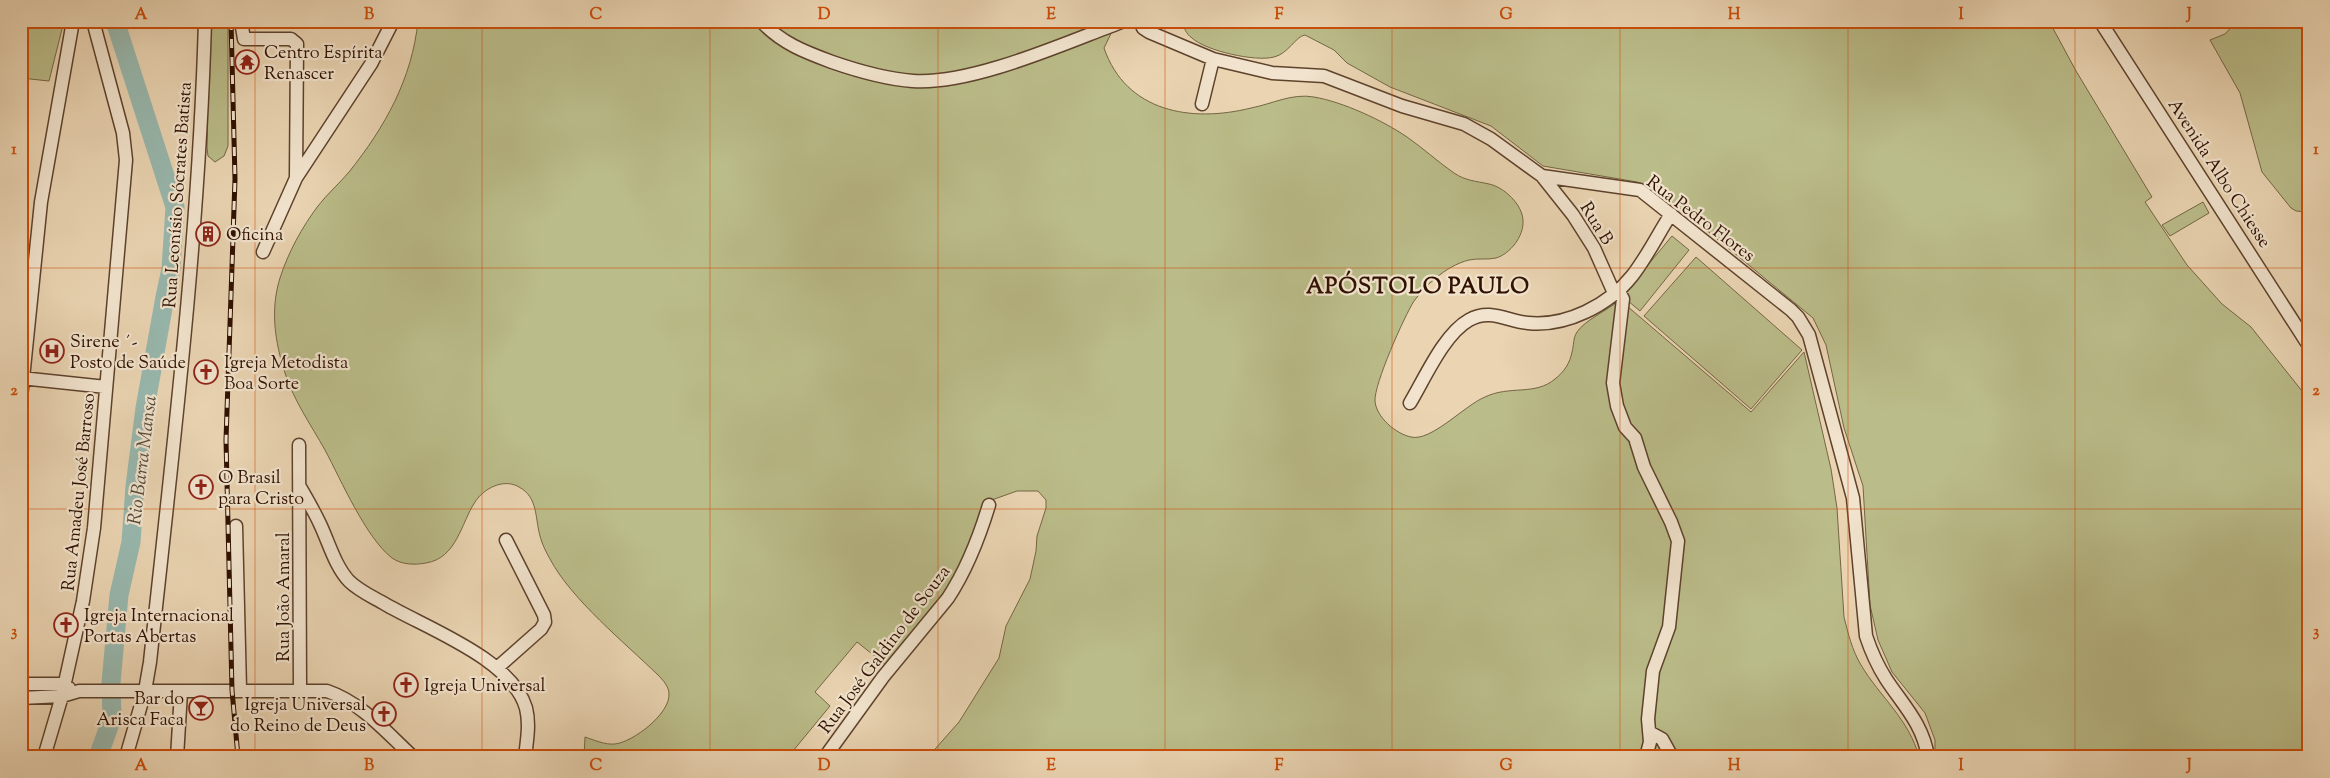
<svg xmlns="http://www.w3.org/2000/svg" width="2330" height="778" viewBox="0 0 2330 778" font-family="'Sorts Mill Goudy',serif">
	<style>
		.green { fill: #babc89; stroke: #756644 }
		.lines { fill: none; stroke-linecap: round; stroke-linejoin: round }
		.river { stroke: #98b8ae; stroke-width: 19 }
		.minor-casing { stroke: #5e422c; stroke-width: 15 }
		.minor { stroke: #f1e3cd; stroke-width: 12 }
		.rail-casing { stroke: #301100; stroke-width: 5 }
		.rail { stroke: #f1e3cd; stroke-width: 3; stroke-dasharray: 9; stroke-linecap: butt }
		.grid { fill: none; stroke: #cc4e0a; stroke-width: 1; stroke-opacity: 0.55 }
		.labels { text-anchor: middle; stroke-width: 4.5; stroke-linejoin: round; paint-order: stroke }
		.poi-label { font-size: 18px; fill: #301100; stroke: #f1e3cd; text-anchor: start }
		.street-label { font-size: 18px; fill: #301100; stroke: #f1e3cd }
		.water-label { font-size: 19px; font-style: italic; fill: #544b3d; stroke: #f1e3cd }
		.district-label { font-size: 22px; font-weight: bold; letter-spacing: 1px; fill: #301100; stroke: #f1e3cd }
		.neatline { fill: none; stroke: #cc4e0a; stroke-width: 2 }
		.grid-label { font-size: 16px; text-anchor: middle; font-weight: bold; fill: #cc4e0a }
	</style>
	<rect width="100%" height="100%" fill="#ead4b2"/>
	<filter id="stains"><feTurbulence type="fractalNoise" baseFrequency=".004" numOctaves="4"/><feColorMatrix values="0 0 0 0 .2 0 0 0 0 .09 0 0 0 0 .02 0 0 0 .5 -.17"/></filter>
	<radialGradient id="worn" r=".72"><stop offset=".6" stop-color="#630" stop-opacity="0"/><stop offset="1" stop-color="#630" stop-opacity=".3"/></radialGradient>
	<path class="green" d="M21,21H64L49,81L21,78Z
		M209,21H228V146L224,156L215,162L208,156L207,148Z
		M418,21H1117L1104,48C1126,112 1191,123 1251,108C1272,104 1292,93 1314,97C1343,102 1382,120 1407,137C1423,148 1438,162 1454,173C1466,181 1476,181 1489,184C1504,187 1523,205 1523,221C1524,236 1510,254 1496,258C1487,260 1478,258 1469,260C1457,263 1445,270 1436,278C1428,284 1420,293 1414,301C1404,317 1374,384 1375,401C1376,417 1396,434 1411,437C1431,442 1465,405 1485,397C1510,385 1535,396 1555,379C1564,372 1570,363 1572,352C1574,345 1573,338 1577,332C1585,320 1608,310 1620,300L1751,412L1804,352L1831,469L1837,508L1844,617C1848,633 1852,650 1861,665C1880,697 1909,719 1919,757H928L959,722L999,658L1006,626L1030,579L1036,551L1037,536L1046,508V500L1038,491H1017L986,502L970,544L949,588L886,665L857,642L815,692L830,706L788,757H584L585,737C594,740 605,745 615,744C633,742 670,714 669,694C669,687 663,680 658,675C625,643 571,599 550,559C546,552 542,544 540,536C535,518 538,497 519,487C504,478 484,488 475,502C461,523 457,558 426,563C415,565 402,565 392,558C366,538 341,480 325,450C311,425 294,401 285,373C275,342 270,310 280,278C288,253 302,227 318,206C327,194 339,184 349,172C385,127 412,79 418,21Z
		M1182,21H2049L2076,71L2152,197L2145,202L2187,265L2222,304L2251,327L2302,391L2309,387V442L2307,443L2309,449V757H1935V740L1925,713L1892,672L1878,640L1870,605L1863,486L1844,428L1826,345L1813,318L1659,191L1637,182L1543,166L1491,126L1390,87L1347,63L1334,50L1305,35C1296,36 1288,54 1274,57C1256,62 1206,51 1192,38C1186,34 1184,28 1182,21Z
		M2237,21H2309V212L2296,211L2291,208L2262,172L2240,93L2210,40L2225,34Z
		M2203,202L2209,213L2170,236L2162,225Z
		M1672,236L1689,250L1640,311L1622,296Z
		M1696,257L1802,350L1751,409L1644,316Z"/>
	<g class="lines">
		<path class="river" d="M98,757L112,718L111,683L119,595L131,542L135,486L145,408L165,297L171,269L175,207L115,21"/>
		<g class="minor-casing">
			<path id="minor" d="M241,21L244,39H291L297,44L296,177
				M761,21C781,43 805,52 832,62C858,71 886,79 913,81C973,85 1067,42 1124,21
				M1140,21L1143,28L1149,32L1213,59L1272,73L1324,76L1402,106L1464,124L1491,139L1542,176L1640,190L1791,310L1798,317L1809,335L1853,498L1866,636C1871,651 1877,665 1886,679C1903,705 1923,724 1928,757
				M2100,21L2309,346
				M1202,104L1213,59
				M1542,176L1573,215L1594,248L1614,293
				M263,252L296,178L371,64L393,21
				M1618,290L1623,299L1613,383L1617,406L1625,427L1635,438L1644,467L1671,522L1678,541L1669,627L1653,671L1648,719L1650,742L1646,757
				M21,378L106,387
				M21,398L41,202L73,21
				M1410,403C1425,378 1444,334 1469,320C1490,308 1507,321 1528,323C1566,327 1609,305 1632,276C1647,257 1658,234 1671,214
				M299,445L300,689
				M300,487C307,499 314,511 320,524C329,543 335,566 349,581C359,591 373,597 385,604C426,628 512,659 526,708C530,724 527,740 525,757
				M236,526L240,689
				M498,667L541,629L545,622L544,615L506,540
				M21,684H64L69,688
				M21,698L62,696L79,691H327C362,703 386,732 413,757
				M1651,733L1662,739L1672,757
				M44,757L62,696L83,601L94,528L126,160L123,133L93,21
				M126,757L145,691L150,662C173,449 199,236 205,21
				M177,757L181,692
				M825,757L883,677L948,598C967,569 979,538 989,505"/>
		</g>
		<use href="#minor" class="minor"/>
		<g class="rail-casing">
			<path id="rail" d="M231,21L235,179L226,440L232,690L238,757"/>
		</g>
		<use href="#rail" class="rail"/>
	</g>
	<path class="grid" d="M255,21V757M482,21V757M710,21V757M938,21V757M1165,21V757M1392,21V757M1620,21V757M1848,21V757M2075,21V757M21,268H2309M21,509H2309"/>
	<defs>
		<g id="temple-ring" transform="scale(1.25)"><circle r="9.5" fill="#f1e3cd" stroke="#8f2418" stroke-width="1.5"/><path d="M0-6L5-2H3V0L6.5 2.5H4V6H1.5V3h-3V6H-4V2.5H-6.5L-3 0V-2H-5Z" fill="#8f2418"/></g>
		<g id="building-ring" transform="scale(1.25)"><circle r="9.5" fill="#f1e3cd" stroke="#8f2418" stroke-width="1.5"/><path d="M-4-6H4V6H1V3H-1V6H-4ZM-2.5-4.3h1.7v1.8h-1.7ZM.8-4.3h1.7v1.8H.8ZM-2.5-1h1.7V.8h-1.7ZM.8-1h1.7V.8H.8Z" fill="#8f2418"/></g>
		<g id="hospital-ring" transform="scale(1.25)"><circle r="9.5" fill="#f1e3cd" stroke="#8f2418" stroke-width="1.5"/><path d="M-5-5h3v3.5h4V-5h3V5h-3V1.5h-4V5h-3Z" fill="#8f2418"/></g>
		<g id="church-ring" transform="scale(1.25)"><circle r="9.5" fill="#f1e3cd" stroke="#8f2418" stroke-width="1.5"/><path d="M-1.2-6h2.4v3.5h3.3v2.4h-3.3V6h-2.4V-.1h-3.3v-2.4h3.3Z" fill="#8f2418"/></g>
		<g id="bar-ring" transform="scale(1.25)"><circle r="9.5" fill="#f1e3cd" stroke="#8f2418" stroke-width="1.5"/><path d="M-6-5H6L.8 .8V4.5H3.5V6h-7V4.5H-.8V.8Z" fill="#8f2418"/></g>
	</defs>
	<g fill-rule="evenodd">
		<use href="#temple-ring" x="247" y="62"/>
		<use href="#building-ring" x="208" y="234"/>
		<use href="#hospital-ring" x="52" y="351"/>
		<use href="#church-ring" x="206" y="372"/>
		<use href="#church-ring" x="201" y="487"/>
		<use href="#church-ring" x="66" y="625"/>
		<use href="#church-ring" x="406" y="685"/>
		<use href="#bar-ring" x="201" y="708"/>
		<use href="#church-ring" x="384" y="714"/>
	</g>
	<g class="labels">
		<g class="poi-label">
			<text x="264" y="58">Centro Espírita<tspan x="264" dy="21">Renascer</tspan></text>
			<text x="226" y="240">Oficina</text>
			<text x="70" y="347">Sirene ´-<tspan x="70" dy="21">Posto de Saúde</tspan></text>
			<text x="224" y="368">Igreja Metodista<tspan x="224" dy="21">Boa Sorte</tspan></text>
			<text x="218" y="483">O Brasil<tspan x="218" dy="21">para Cristo</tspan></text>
			<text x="84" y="621">Igreja Internacional<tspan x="84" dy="21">Portas Abertas</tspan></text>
			<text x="424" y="691">Igreja Universal</text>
			<text x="184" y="704" text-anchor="end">Bar do<tspan x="184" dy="21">Arisca Faca</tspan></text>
			<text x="366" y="710" text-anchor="end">Igreja Universal<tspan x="366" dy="21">do Reino de Deus</tspan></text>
		</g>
		<g class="street-label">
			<text transform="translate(2220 173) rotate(57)" y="6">Avenida Albo Chiesse</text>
			<text transform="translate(177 195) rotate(-86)" y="6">Rua Leonísio Sócrates Batista</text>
			<text transform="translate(1701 218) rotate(37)" y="6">Rua Pedro Flores</text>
			<text transform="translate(1597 223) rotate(58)" y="6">Rua B</text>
			<text transform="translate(78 492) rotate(-84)" y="6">Rua Amadeu José Barroso</text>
			<text transform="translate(283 597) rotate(-90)" y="6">Rua João Amaral</text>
			<text transform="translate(884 649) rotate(-53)" y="6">Rua José Galdino de Souza</text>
		</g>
		<g class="water-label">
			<text transform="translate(141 460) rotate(-83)" y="7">Rio Barra Mansa</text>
		</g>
		<g class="district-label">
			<text x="1418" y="293">APÓSTOLO PAULO</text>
		</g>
	</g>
	<rect width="2330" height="778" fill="none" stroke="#ead4b2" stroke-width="55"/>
	<rect x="28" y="28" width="2274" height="722" class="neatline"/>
	<g class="grid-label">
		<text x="141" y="19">A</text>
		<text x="369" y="19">B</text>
		<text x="596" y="19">C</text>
		<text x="824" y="19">D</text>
		<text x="1051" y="19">E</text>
		<text x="1279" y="19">F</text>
		<text x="1506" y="19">G</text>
		<text x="1734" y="19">H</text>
		<text x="1961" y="19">I</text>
		<text x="2189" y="19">J</text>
		<text x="14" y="154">1</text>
		<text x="2316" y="154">1</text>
		<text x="14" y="395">2</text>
		<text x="2316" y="395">2</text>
		<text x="14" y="636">3</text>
		<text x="2316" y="636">3</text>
		<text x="141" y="770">A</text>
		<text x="369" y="770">B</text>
		<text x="596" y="770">C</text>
		<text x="824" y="770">D</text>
		<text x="1051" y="770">E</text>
		<text x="1279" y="770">F</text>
		<text x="1506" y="770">G</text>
		<text x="1734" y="770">H</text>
		<text x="1961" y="770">I</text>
		<text x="2189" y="770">J</text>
	</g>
	<rect width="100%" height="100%" filter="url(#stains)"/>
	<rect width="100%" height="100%" fill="url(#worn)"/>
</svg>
